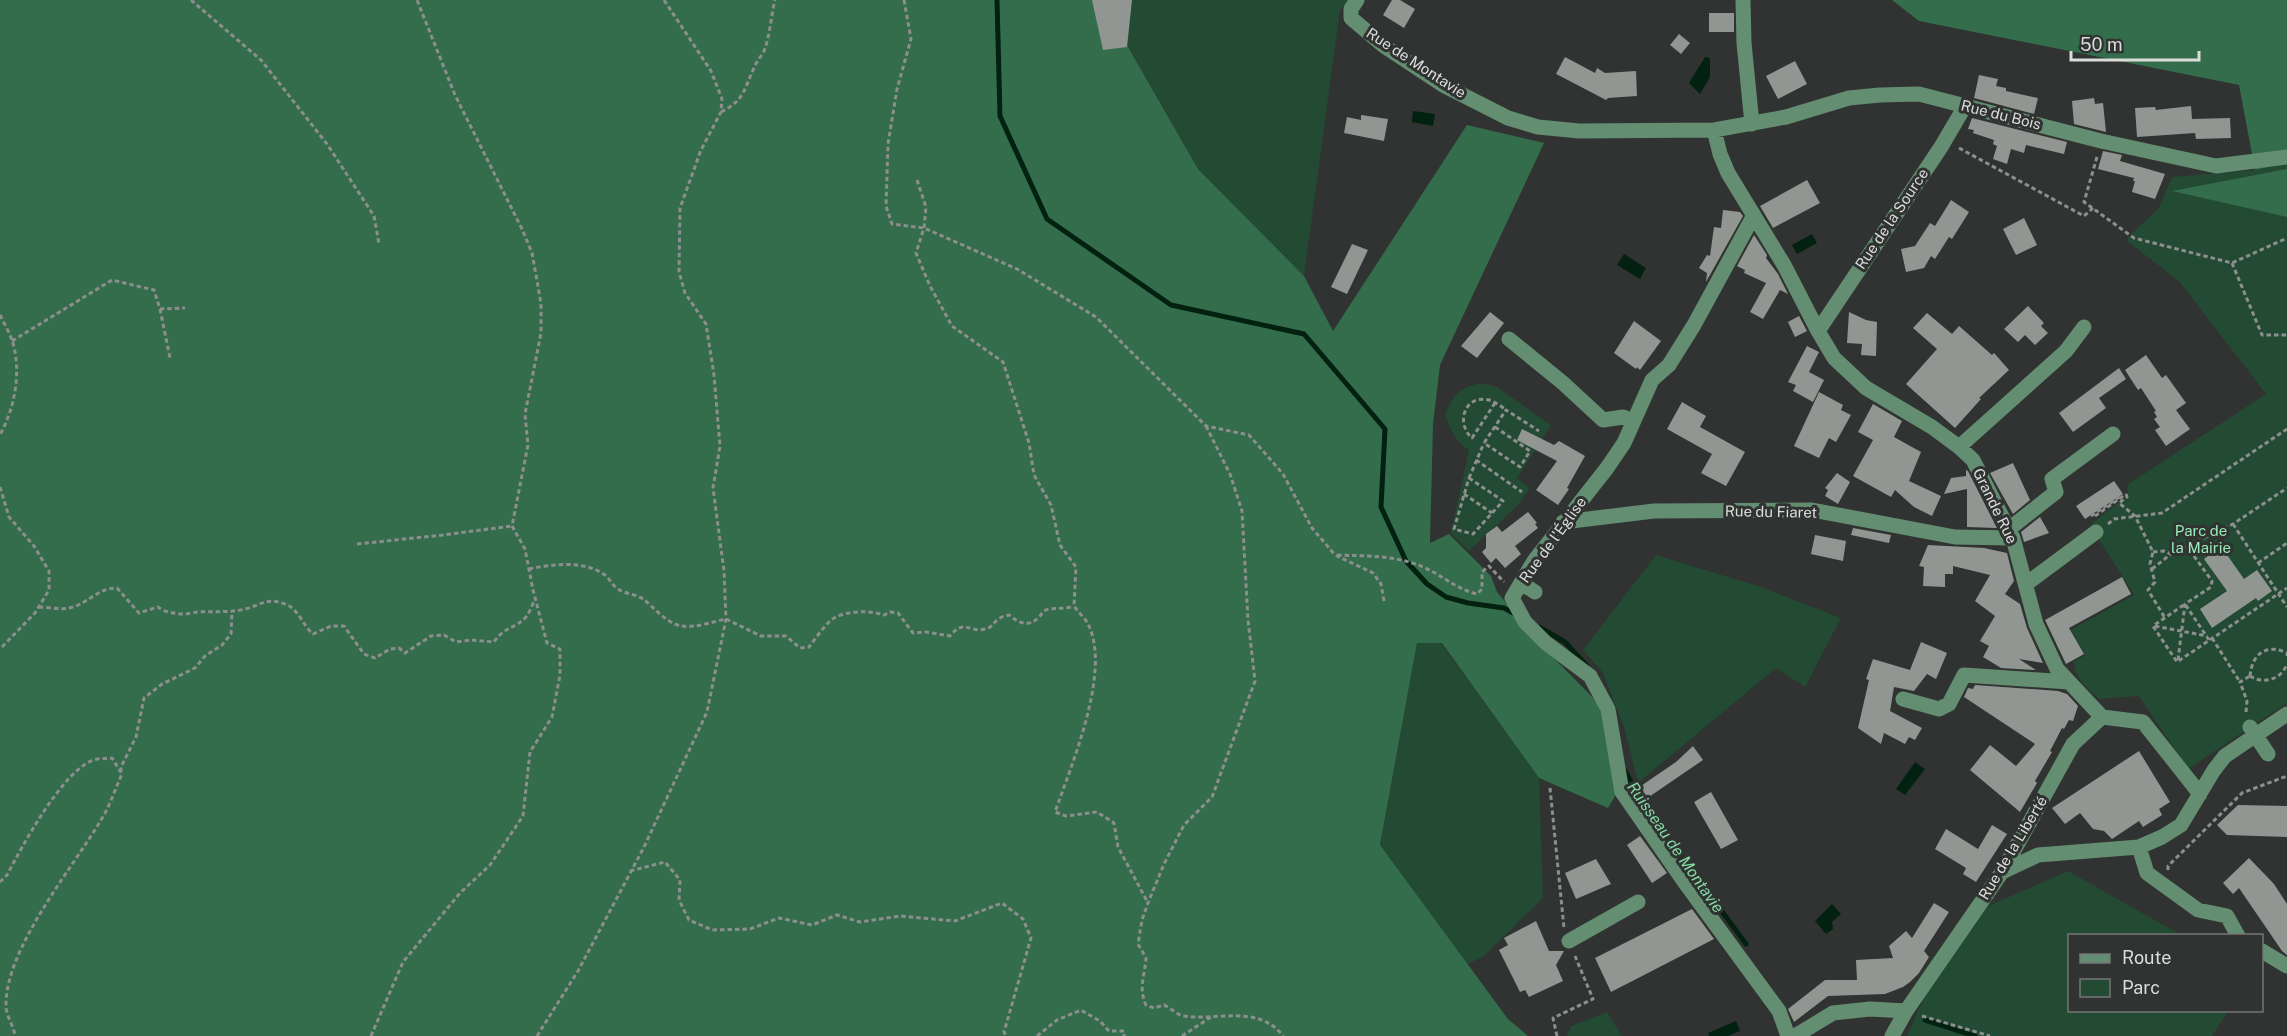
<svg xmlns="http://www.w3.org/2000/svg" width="2287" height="1036" viewBox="0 0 2287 1036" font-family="'Public Sans',sans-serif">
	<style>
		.green { fill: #234a32 }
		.forest { fill: #346d4b }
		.water { fill: #032110 }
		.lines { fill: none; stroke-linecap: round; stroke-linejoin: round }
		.stream { stroke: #032110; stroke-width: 5 }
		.building { fill: #929693 }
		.path { stroke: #8c8f8d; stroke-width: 3; stroke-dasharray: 4.5 3; stroke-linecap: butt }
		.minor { stroke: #638e71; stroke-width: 15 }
		.labels { text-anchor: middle; stroke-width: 6; stroke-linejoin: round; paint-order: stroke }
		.street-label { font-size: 15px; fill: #dbdddb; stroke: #303331 }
		.park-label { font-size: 15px; fill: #96ebb5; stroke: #303331 }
		.water-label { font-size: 16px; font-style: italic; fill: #85daa4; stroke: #303331 }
	</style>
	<rect width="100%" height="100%" fill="#303331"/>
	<path class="green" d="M1101,0H1353L1340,10L1304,276L1198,169Z
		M2287,163V703L2188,769L2139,696L2099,699L2083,684L2074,670L2076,667L2073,662L2085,655L2071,630L2134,595L2090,525L2128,495L2127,485L2266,394L2179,281L2127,241L2129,236L2159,208L2172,177L2255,170Z
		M1481,383L1497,387L1551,425L1517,478L1530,488L1518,505L1469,551L1451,533L1469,450C1455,441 1450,429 1445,414C1454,394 1459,388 1481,383Z
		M1656,555L1758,586L1841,618L1805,687L1776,668L1638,783L1624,727L1603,673L1583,650Z
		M1417,643H1441L1539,778L1543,898L1483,957L1467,964L1380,846Z
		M2068,871L2181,935L2070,936V1010L2228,1011L2212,1036H1907L1926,993L1979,910Z
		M1607,1012L1622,1036H1567L1571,1026Z"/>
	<path class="forest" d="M0,0H1101L1198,169L1304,276L1333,331L1467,125L1544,143L1440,365L1433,424L1430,543L1449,534L1491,576L1497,592L1545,649L1610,715L1617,793L1608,808L1539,778L1442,643H1417L1380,845L1508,1019L1528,1036H0Z
		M1892,0H2287V163L2255,170L2239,85L1919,21Z
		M2287,169V217L2172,191Z"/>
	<path class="water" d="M1705,57L1710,58V77L1700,94L1689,83Z
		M1413,111L1435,114L1433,126L1412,122Z
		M1812,234L1817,243L1797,254L1792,245Z
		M1624,254L1646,268L1640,279L1617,265Z
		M1915,762L1925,769L1905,795L1896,789Z
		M1832,904L1841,914L1832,922L1833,929L1826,934L1815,921Z
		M1736,1021L1740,1031L1728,1036H1709L1708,1033Z"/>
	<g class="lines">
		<path class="stream" d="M997,0L1000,116L1047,219L1171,305L1304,334L1385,429L1381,507L1406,561L1427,584L1446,597L1468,603L1504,608L1515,614
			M1539,627L1565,642L1587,666
			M1625,771L1644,806L1746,944
			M1925,1020L1975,1036"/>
	</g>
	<path class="building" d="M1092,0H1132L1127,47L1103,50Z
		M1392,0H1400L1415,9L1404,28L1383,15Z
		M1709,13H1734V32H1709Z
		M1679,34L1690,43L1681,54L1670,45Z
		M1565,57L1595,73L1597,68L1605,73L1636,71L1637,96L1608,98L1606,100L1562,77L1556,74Z
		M1795,61L1807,84L1778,99L1766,76Z
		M1979,75L1998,79L1996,86L2006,88V91L2038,98L2034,114L1974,98Z
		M2094,98L2095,104L2103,103L2106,132L2074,124L2072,101Z
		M2191,106L2192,119L2230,118L2231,138L2196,139L2195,133L2137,137L2135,108L2155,107L2156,110Z
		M1361,115L1388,119L1384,141L1344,133L1347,117L1361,120Z
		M1972,118L2067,142L2064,154L2026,145L2024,153L2011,149L2007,164L1993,159L1997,146L1993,144L1994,140L1973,133L1974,130L1968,129Z
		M2103,151L2122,155L2120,161L2165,174L2155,199L2132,192L2135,181H2133L2134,178L2098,169Z
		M1807,180L1820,203L1773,228L1760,206Z
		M1951,200L1969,212L1952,239L1949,237L1935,259L1931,256L1924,268L1906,272L1901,249L1915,246L1930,223L1935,226Z
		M1723,210L1740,212L1743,216L1706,282L1707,273L1699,268L1707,255L1710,256L1714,227L1721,228Z
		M2024,218L2037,245L2016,255L2003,229Z
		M1754,235L1767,255L1766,258L1778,274L1788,294L1780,290L1763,319L1750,312L1766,283L1744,273L1745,270L1737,266Z
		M1352,244L1368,250L1347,294L1331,287Z
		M2028,306L2044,323L2041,326L2048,333L2035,345L2025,335L2018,342L2004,329Z
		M1490,312L1504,323L1477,358L1461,346Z
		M1849,312L1866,320L1877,322L1876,356L1861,355L1862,344L1847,343Z
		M1927,313L1952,334L1959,326L1992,355L1994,353L2009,370L1979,398L1981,399L1955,428L1906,384L1937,349L1913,328Z
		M1799,316L1807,331L1795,337L1788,322Z
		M1634,321L1661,341L1640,370L1637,367L1636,369L1614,353Z
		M1807,346L1819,352L1809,372L1824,380L1813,402L1793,391L1796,385L1788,382Z
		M2146,355L2162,378L2166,375L2186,403L2176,410L2190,429L2166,446L2155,430L2160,427L2154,419L2157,417L2154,412L2156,411L2141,388L2138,390L2125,370Z
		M2119,368L2126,379L2099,398L2106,408L2073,432L2059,413Z
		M1819,392L1843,405L1841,410L1851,415L1836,442L1829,438L1819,458L1794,446Z
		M1682,402L1706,416L1700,427L1745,452L1726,486L1701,473L1712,454L1667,429Z
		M1873,404L1902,421L1894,437L1921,452L1909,481L1941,496L1932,516L1914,507L1895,490L1891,497L1853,476L1873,440L1858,432Z
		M1522,429L1554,445L1559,441L1585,456L1567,488L1569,489L1558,505L1536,490L1557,461L1517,440Z
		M2013,463L2030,500L2013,514L1990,473Z
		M1966,470L1968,471L1997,528L1967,527V489L1944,494L1951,478L1966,476Z
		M1837,473L1850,482L1838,504L1825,496L1828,490L1825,488Z
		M2114,481L2123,494L2085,519L2076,506Z
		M1528,512L1537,523L1535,524L1538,528L1515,546L1521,554L1505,568L1496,558L1491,563L1482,552L1486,548V534L1497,526L1502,532Z
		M2040,517L2049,533L2024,542L2021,532Z
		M1853,528L1891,535L1889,543L1851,535Z
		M1815,535L1846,541L1843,561L1811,554Z
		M2218,542L2244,579L2257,570L2272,591L2258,601L2256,598L2212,628L2200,609L2227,591L2204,559L2208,556L2205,552Z
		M1928,545L1984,548L2007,553L2014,581L2005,594L2020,604L2027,628L2043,663L2019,659L2036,670L2001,668L1983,657L1989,646L1980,641L1995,616L1975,601L1990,575L1953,566V574H1945V587L1923,586L1924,567L1919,566Z
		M2122,577L2131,594L2069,628L2084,654L2066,664L2045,620Z
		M1921,642L1947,653L1936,679L1927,674L1914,691L1894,687L1890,711L1922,728L1915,740L1909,737L1905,744L1884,733L1881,744L1858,728L1869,680L1866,679L1873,659L1910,670Z
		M1975,685L2058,691L2067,694L2078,706L2073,721L2069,720L2064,729L2062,728L2050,751L2052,752L2035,781L2037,783L2020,812L1970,770L1990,745L2016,766L2035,744L1964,697L1968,688L1973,689Z
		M1693,746L1703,760L1643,801L1635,790L1676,762Z
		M2139,751L2170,802L2159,809L2162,815L2143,827L2139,821L2112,839L2104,831L2093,829L2080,813L2065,824L2052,808Z
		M1711,792L1738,840L1721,849L1694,802Z
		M2238,805L2287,806V837L2227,835L2217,825Z
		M1992,825L2007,834L1976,882L1963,874L1966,868L1935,849L1946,829L1978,849Z
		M1640,836L1667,873L1652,883L1627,845Z
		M2249,858L2274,884L2287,904V955L2282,951L2239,888L2233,894L2223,883Z
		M1596,859L1611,884L1576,899L1565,873Z
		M1934,903L1949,912L1924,951L1929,957L1919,973L1910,982L1903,987L1885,994L1828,996L1794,1022L1788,1009L1825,980H1857L1856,960L1893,958L1889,946L1906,931L1912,938Z
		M1692,909L1714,939L1611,992L1595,958Z
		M1536,921L1549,951H1564L1556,965L1563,981L1529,997L1525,990L1520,992L1499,950L1508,945L1504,938Z"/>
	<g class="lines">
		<path class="path" d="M191,0L261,60L327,144L374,216L379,244
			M904,0L911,39L897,89L888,144L886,206L892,224L924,228L1017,269L1096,317L1206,426L1249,435L1283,474L1312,528L1335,555
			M721,112C745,100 744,89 754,68C756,62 761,57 764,51C770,36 771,16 775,0
			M1959,148L2084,216L2093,208
			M2097,157L2084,202L2134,238L2232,263L2287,238
			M917,180L926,207L924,228L916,253L930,286L952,326L1003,362L1029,443L1034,475L1051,505L1060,545L1076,567L1074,606C1078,612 1085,618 1088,624C1112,671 1071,766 1055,812L1066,816L1097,812L1114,823L1118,847L1148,903
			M2232,263L2262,335H2287
			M160,309L170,358
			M0,315C4,323 9,332 12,340C22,371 15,407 0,435
			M12,341L112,280L154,290L160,309L185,308
			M1495,403L1472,438C1455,423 1465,394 1489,400C1495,402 1501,406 1506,410
			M1206,426L1230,474L1242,511L1248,620L1255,681L1212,797L1184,825L1164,864L1148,903L1142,920L1138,944L1146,958C1145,975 1138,988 1146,1005L1154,1008L1164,1005C1171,1008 1177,1015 1184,1016C1217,1021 1259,1004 1283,1036
			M1495,427L1530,451L1520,467L1484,443L1506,410L1539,431
			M1476,460L1522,492
			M1469,478L1503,501L1473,534L1454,529Z
			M1469,478L1484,443
			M0,487L9,517L34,546L49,571V590L35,613L0,649
			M1464,494L1492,513
			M2126,494L2127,497L2119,503L2135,516L2153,552L2150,564L2155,582L2148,590L2165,618
			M2091,516L2121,496
			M2095,516L2126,494
			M2108,524L2114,519L2162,513L2287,429
			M2233,524L2287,607
			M357,544L443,535L512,526
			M2153,552L2164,551L2171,554
			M2258,563L2287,543
			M529,569C553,564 584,560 605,575C610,579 612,585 618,589C625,594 636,594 643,599C655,608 666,623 681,626C696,628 712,622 726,619L761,636H786L800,648L809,647C815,639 822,629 830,621C842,610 870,610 884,615L890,612L898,613L913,633L926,632L950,636C965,618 968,633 985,629C993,628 994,621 1000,618C1003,616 1006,616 1009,615C1019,623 1029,628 1039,617C1042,614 1042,612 1046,610C1052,607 1063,610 1074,606
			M2152,569L2171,554L2233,524L2287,488
			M1384,601L1381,584L1373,573L1335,555C1365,556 1396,555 1423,567C1442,575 1456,589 1477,594L1482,589V572L1489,566L1504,582
			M39,607C48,607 60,610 69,608C88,604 97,588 117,588L139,613L158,607C164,612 176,614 184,614C189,614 194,612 198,612C214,611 229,613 245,609C262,605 265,597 285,604C298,608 303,626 313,634L331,626H344L364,654L375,658L390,649L399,648L405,653L431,636L444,635L456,642L471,640L494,642C505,626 515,629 526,617C530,612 532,605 535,599
			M2155,626L2207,636
			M2212,638L2240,682
			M2209,640L2185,604L2153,626L2177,662L2287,588
			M2178,660L2185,604L2211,587L2212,581L2186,545
			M2250,676C2252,654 2266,643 2287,653V656
			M2250,676C2263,685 2282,679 2287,664
			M2246,712L2247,701L2240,682L2250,676
			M121,772V767L136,737L144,698L162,684L195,668L205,656L222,645L231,634L232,612
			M1550,788L1564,928
			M2168,870V866L2242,793L2287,776
			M630,871L665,862L680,880L679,900L689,920L712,930L750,929L779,918L812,925L837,915L860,922L900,916L955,921L1002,903L1023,919L1031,938L1004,1032L1006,1036
			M0,882L7,875C23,845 61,773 93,760C99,758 106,759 112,758L122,774C115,789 110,806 101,820C72,869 5,949 6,1006C6,1016 14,1026 15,1036
			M1922,1016L1990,1036
			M371,1036L403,962L460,893L490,865L523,816L530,752L552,717L560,675V649L547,643L533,590L525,549L512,526L528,445L525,414L541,333V304L536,275L532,253L522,229L455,95L417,0
			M537,1036L578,971L644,847L707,712L726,619L724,571L713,488L720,446L714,375L706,324L685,293L679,272L680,208L701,150L721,112L722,99L711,71L664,0
			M1037,1036L1057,1020L1081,1010L1100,1021L1109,1031H1124V1036
			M1182,1036L1211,1017
			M1557,1036L1553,1018L1593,999L1575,956"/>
		<path class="minor" d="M1357,0L1351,9V18L1384,46L1443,85L1508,118L1538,127L1579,131L1714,130L1786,117L1849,98L1880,95L1919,94L2101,141L2216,166L2287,157
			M1743,0L1744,43L1752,124
			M1714,130L1720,154L1728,173L1784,265L1818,331L1834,358L1866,388L1932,427L1959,447L1973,460L2013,538L2036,624L2057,669L2102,717L2143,722L2200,794
			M1754,215L1694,325L1669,365L1652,380L1624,443L1607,468L1534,561L1512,598L1525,622L1546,643L1590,676L1608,709L1622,792L1683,880L1779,1011L1788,1036
			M1818,331L1941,147L1965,106
			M1509,339L1563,383L1603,420L1623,417L1633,421
			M1959,447L2066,351L2084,327
			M1563,522L1654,511L1812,510L1955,537L2013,538
			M2009,529L2056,492L2052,479L2113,434
			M1521,583L1535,592
			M2026,584L2096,532
			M1903,699L1939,709L1949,704L1964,675L2069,682
			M2250,727L2268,754
			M2139,847L2147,873L2198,910L2227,916L2238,936
			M2002,872L2038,855L2139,847L2162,837L2181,825L2214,770L2225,756L2287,714
			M1569,941L1638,902
			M2262,951L2287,966
			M1795,1036L1833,1013L1870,1009L1906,1011
			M1892,1036L1906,1011L2002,872L2073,744L2102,717"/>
	</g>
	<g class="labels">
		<g class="street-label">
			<text transform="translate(1416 63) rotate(33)" y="5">Rue de Montavie</text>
			<text transform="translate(2001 115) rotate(14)" y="5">Rue du Bois</text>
			<text transform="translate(1892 219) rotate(-56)" y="5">Rue de la Source</text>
			<text transform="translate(1995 506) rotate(64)" y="5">Grande Rue</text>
			<text transform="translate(1771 512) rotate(1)" y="5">Rue du Fiaret</text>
			<text transform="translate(1553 540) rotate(-54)" y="5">Rue de l'Église</text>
			<text transform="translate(2013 848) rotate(-59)" y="5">Rue de la Liberté</text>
		</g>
		<g class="park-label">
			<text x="2201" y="536">Parc de<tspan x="2201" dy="17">la Mairie</tspan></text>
		</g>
		<g class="water-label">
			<text transform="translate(1676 847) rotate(55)" y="6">Ruisseau de Montavie</text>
		</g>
	</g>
	<rect x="2068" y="934" width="195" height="78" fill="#303331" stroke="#747775" stroke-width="1.5"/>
	<rect x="2080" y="954" width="30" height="9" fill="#638e71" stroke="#747775" stroke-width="1.5"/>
	<text x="2122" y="964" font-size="18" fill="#dbdddb">Route</text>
	<rect x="2080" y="979" width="30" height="18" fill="#234a32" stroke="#747775" stroke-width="1.5"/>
	<text x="2122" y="994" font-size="18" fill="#dbdddb">Parc</text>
	<path d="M2071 51v9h128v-9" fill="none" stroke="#dbdddb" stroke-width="3"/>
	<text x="2080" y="51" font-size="18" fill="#dbdddb" stroke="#303331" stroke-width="4.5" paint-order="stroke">50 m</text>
</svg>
